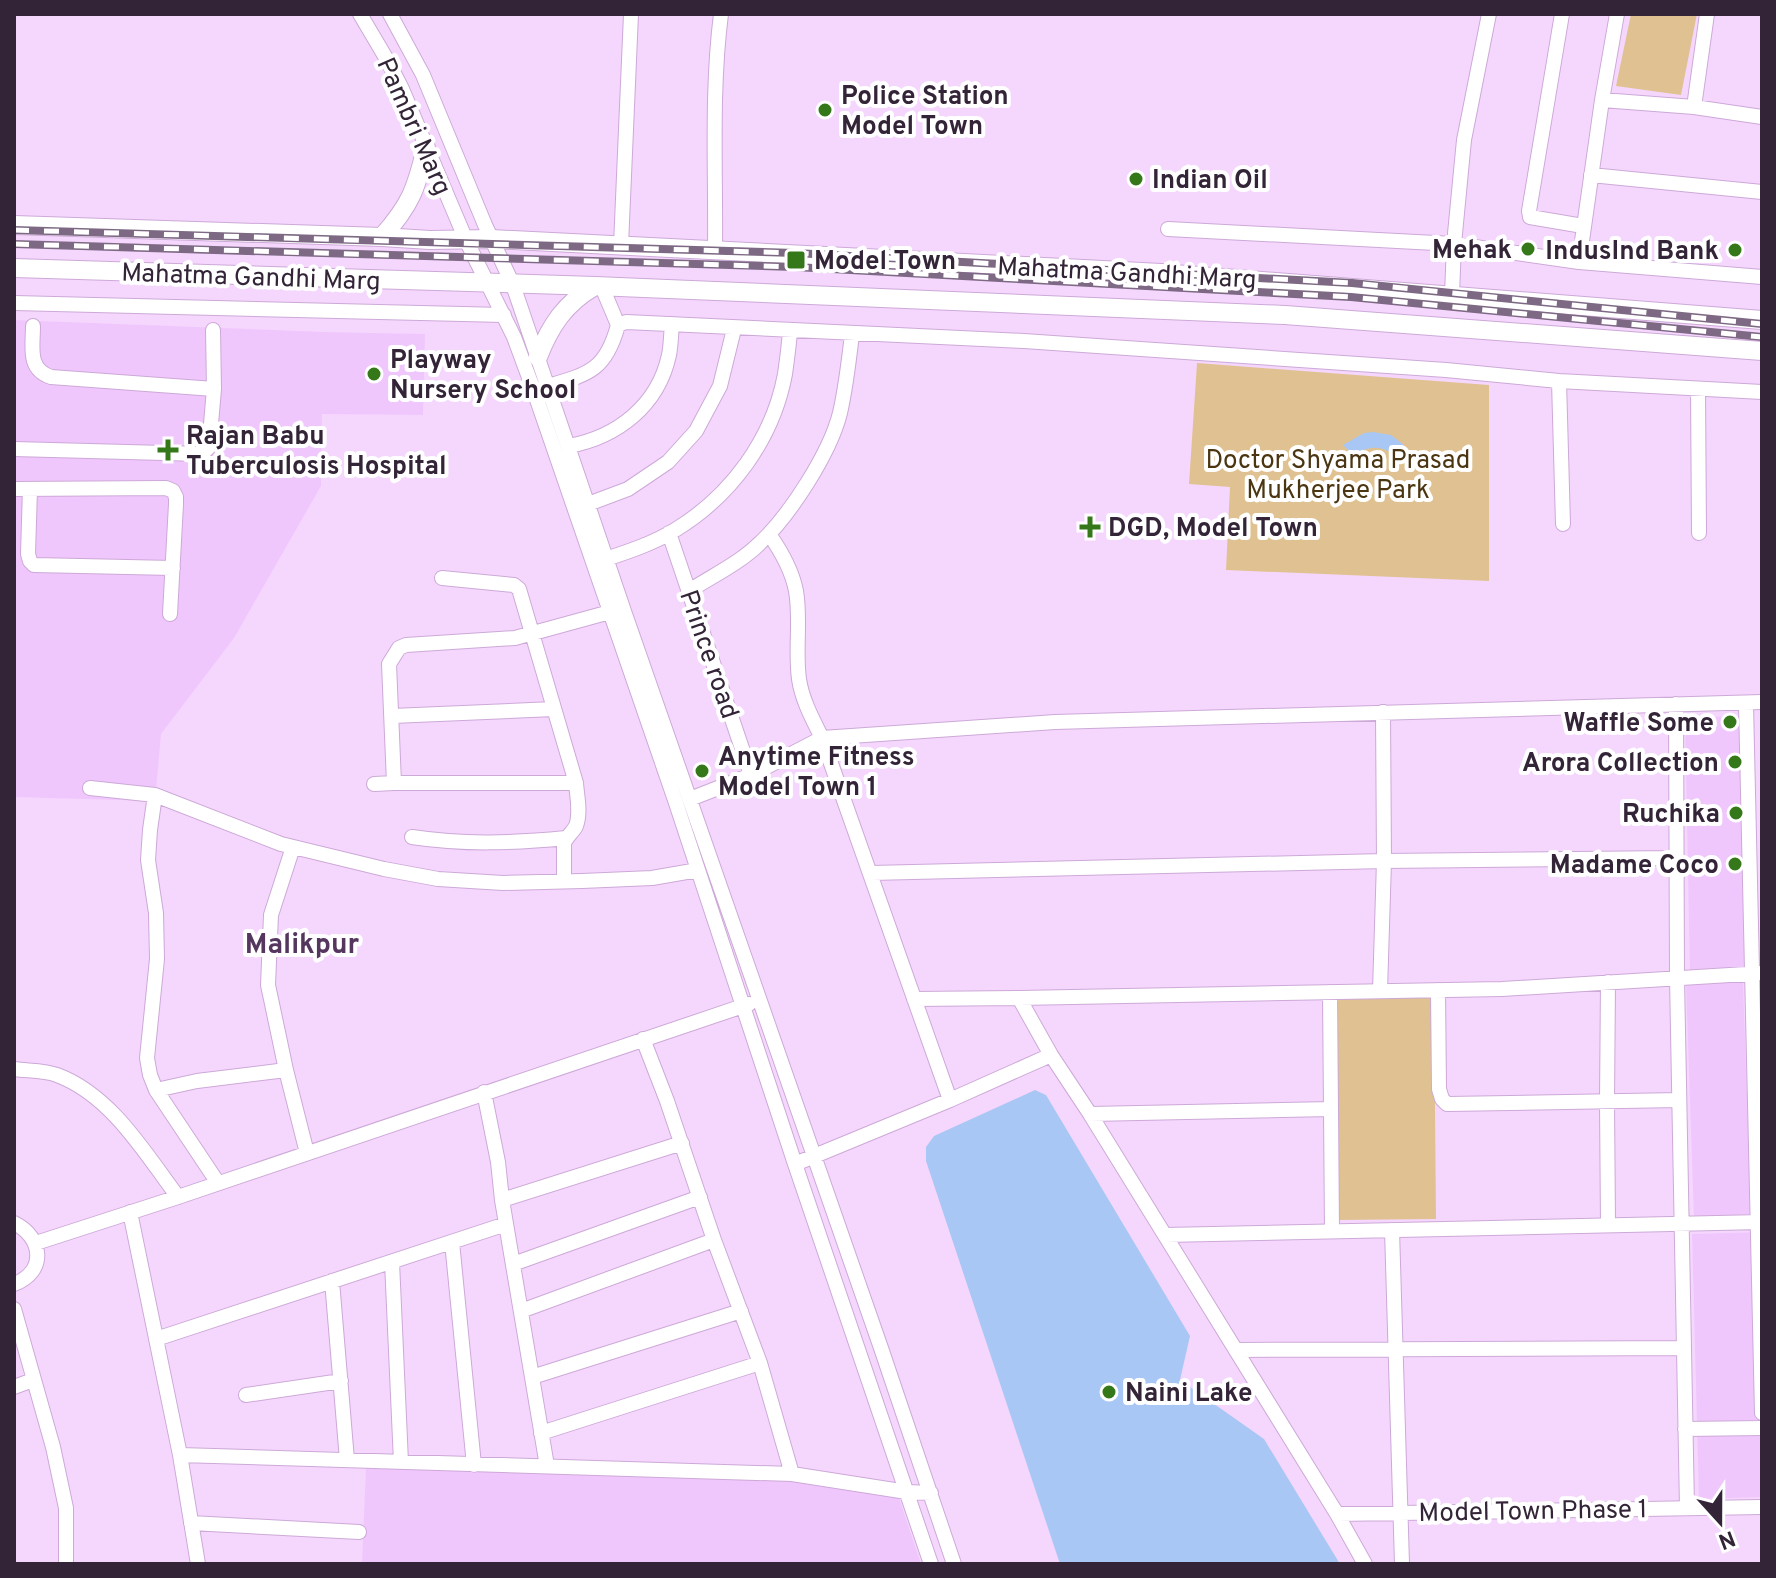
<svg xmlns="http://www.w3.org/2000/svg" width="1776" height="1578" viewBox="0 0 1776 1578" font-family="Overpass,sans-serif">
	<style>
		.built { fill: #f0c7fd }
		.green { fill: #e0c292 }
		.water { fill: #a9c7f4 }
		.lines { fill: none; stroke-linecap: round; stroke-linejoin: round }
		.minor-casing { stroke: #cda9d7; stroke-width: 16 }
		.major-casing { stroke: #cda9d7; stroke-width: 20 }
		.minor { stroke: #fff; stroke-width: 14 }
		.major { stroke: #fff; stroke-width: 18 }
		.rail-casing { stroke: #7d6983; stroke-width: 8 }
		.rail { stroke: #fff; stroke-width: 5; stroke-dasharray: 15; stroke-linecap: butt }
		.poi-dot { fill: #357819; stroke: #fff; stroke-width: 3 }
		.labels { text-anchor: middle; stroke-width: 8; stroke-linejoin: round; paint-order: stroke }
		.poi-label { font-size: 26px; font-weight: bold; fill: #332537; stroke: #fff; text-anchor: start }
		.street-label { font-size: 26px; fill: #332537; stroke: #fff }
		.park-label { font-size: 26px; fill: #4b3611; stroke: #fff }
		.neighbourhood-label { font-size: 28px; font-weight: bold; fill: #55365e; stroke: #fff }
	</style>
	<rect width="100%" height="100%" fill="#f5d7fe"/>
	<path class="built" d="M14,320L324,332L425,334L423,415L322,414L321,486L234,638L161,734L155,801L14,797Z
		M1742,716L1746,971L1690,973L1685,718Z
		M1743,981L1751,1217L1694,1219L1686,983Z
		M1761,1232L1762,1497L1699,1499L1692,1234Z
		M366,1467L894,1483L921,1564H362Z"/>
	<path class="green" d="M1631,14H1697L1681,95L1616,86Z
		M1197,363L1489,385V581L1226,570L1230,487L1189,484Z
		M1434,997L1436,1219L1338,1220L1336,998Z"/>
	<path class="water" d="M1373,432L1391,435L1404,445L1393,454C1380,445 1366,446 1354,456L1343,445L1364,433Z
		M1035,1090L1046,1095L1190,1336L1180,1380L1264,1439L1340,1564H1060L926,1161V1147L934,1136Z"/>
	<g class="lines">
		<g class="minor-casing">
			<path id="minor" d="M360,14L386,58L402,89L466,240L514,337L534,391L676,803L795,1164L931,1564
				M390,14L423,75L485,225L513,285L625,614L881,1348L954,1564
				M1562,14L1529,211L1530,217L1583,226
				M1602,100L1617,14
				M1694,107L1707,14
				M1591,175L1762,192
				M1168,229L1454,244L1579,262L1762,277
				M621,245L631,14
				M715,251C716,173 711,92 721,14
				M1579,262L1602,100L1694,107L1762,117
				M602,287L618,325
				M1452,295L1454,244L1464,140L1489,14
				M14,303L504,315
				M33,326C33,347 27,369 51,377L214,389
				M1559,381L1563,524
				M548,386C589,374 606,370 618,325L626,322L1024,341L1446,370L1559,381L1762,392
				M1698,389L1699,533
				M569,446C617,437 658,406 669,355C671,345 671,334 672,324
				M14,449L202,454L209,447L214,389L213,330
				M14,489L166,488L173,491L176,497V504L170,614
				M30,489L28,554L30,561L34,565L173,568
				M588,504L628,489L668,462L696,431L720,386L734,329
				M669,533L751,775
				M769,534C781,551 792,570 796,591C801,618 795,651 799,679C802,700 813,720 822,738L950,1100L1051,1055
				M606,559C630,551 654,543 675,530C731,496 773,439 785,374C787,360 789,345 790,331
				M442,578L514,585L519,589L576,783H394L389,664L399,648L406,645L515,638L610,612
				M689,591C712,576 740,563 760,543C790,515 830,453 840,413C846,387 849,360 852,334
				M1676,704L1677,978L1687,1508
				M1746,704L1762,1413
				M392,716L554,709
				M374,784L394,783
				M90,788L155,795L281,844L384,869L438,879L503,883L582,881L652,878L698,870
				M155,795L150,830L148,860L156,913L157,959L147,1058L150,1075L156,1090L218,1183
				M690,799L751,775L822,738L1055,722L1762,702
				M412,837C464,845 514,843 566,838
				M293,847L271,915L268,985L286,1070L307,1153
				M871,873L1384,861L1383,712
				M564,881V843C567,836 573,832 576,826C581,813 577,796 576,783
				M1608,982L1607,1102L1608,1225
				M1438,990L1439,1089L1442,1099L1447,1104L1679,1100
				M1380,991L1384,861L1676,858
				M1330,992L1332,1231
				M1019,998L1502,989L1762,973
				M914,999L1019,998L1051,1055L1090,1114L1337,1514L1365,1564
				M643,1039L667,1101L714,1240L760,1363L792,1474
				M14,1069C27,1071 44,1070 57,1075C111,1095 145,1153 178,1197
				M156,1090L197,1081L286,1070
				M484,1092L498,1162L502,1200L547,1466
				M1090,1114L1331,1109
				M795,1164L950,1100
				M502,1200L682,1143
				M130,1212L180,1455L198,1564
				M14,1223C43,1237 47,1272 14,1284
				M1392,1230L1402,1564
				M1165,1235L1762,1222
				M452,1242L474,1465
				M36,1243L178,1197L749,1004
				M392,1262L401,1462
				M513,1264L700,1197
				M332,1281L347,1460
				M14,1309L53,1447L66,1508V1564
				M521,1311L714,1240
				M156,1339L506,1224
				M1236,1350L1683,1348
				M532,1377L741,1311
				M14,1387L33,1380
				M246,1395L341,1381
				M1685,1429L1762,1428
				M541,1433L760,1363
				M180,1455L792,1474L907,1492L931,1493
				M1337,1514L1762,1507
				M191,1523L359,1532"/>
		</g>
		<g class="major-casing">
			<path id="major" d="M14,225L382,237L430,240L492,239L1161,273L1762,320
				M382,237C411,204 416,189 426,148
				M14,268L595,286L1285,315L1762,351
				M538,357C550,326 565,303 595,286"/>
		</g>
		<use href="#minor" class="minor"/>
		<use href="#major" class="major"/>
		<g class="rail-casing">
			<path id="rail" d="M14,230L795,253L1352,283L1762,324
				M14,244L795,267L1351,297L1762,337"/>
		</g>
		<use href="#rail" class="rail"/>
	</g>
	<g class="poi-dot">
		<circle cx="825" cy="110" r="8"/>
		<circle cx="1136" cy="179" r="8"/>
		<circle cx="1528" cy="249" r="8"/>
		<circle cx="1735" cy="250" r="8"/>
		<rect x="786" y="250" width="20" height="20" rx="4"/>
		<circle cx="374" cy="374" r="8"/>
		<path d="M164 438h8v8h8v8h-8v8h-8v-8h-8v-8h8z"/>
		<path d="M1086 515h8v8h8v8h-8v8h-8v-8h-8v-8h8z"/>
		<circle cx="1730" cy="722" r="8"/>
		<circle cx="1735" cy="762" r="8"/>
		<circle cx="702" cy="771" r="8"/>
		<circle cx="1736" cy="813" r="8"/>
		<circle cx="1735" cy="864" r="8"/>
		<circle cx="1109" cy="1392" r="8"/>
	</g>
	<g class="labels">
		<g class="poi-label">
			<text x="841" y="104">Police Station<tspan x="841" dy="30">Model Town</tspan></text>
			<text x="1152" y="188">Indian Oil</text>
			<text x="1512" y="258" text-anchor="end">Mehak</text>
			<text x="1719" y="259" text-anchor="end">IndusInd Bank</text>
			<text x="814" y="269">Model Town</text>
			<text x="390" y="368">Playway<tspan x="390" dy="30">Nursery School</tspan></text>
			<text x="186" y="444">Rajan Babu<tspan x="186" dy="30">Tuberculosis Hospital</tspan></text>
			<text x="1108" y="536">DGD, Model Town</text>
			<text x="1714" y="731" text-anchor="end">Waffle Some</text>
			<text x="718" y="765">Anytime Fitness<tspan x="718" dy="30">Model Town 1</tspan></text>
			<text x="1719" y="771" text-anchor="end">Arora Collection</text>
			<text x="1720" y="822" text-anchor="end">Ruchika</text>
			<text x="1719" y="873" text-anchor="end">Madame Coco</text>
			<text x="1125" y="1401">Naini Lake</text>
		</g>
		<g class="street-label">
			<text transform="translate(415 126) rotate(66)" y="9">Pambri Marg</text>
			<text transform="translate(1127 272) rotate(3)" y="9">Mahatma Gandhi Marg</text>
			<text transform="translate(251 276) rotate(2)" y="9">Mahatma Gandhi Marg</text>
			<text transform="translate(710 654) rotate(71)" y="9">Prince road</text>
			<text transform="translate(1533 1510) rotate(-1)" y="9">Model Town Phase 1</text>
		</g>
		<g class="park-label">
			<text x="1338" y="468">Doctor Shyama Prasad<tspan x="1338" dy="30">Mukherjee Park</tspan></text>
		</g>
		<g class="neighbourhood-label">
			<text x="302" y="953">Malikpur</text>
		</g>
	</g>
	<rect width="1776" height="1578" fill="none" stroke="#332537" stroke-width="32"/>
	<g transform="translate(1720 1522) rotate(159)" stroke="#ffffff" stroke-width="6" paint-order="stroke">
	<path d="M0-6L14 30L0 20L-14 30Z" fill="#332537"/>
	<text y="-12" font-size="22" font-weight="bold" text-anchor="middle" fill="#332537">N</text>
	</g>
</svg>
